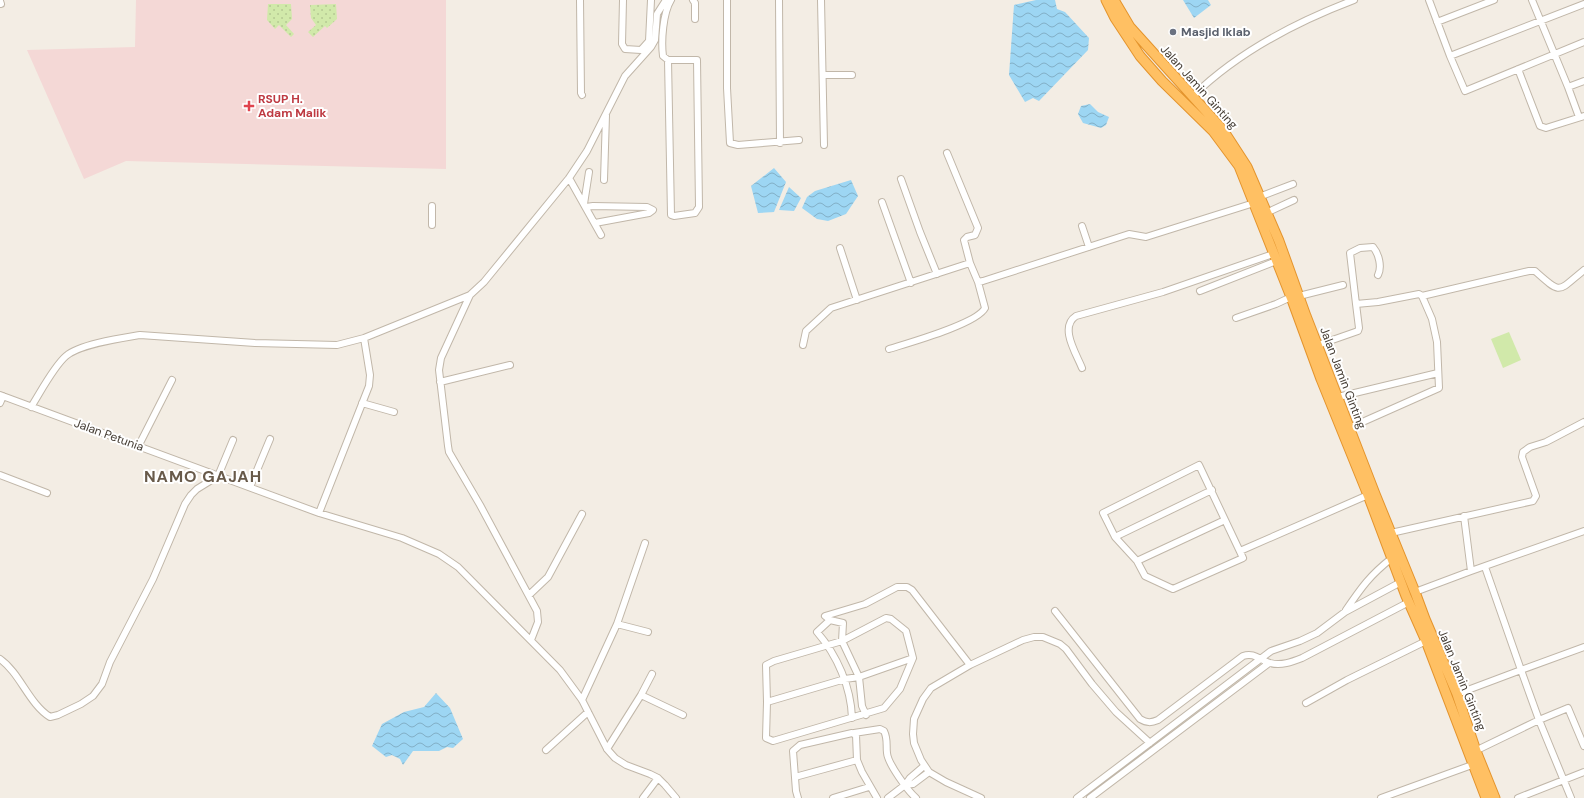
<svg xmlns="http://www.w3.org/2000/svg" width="1584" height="798" viewBox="0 0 1584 798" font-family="'DM Sans',sans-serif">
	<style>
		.medical { fill: #f4d8d6 }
		.grass { fill: url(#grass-dots) }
		.pitch { fill: #d1e9aa }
		.water { fill: url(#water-waves) }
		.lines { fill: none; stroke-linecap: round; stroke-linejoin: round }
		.minor-casing { stroke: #c1b7a9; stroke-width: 8 }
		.highway-casing { stroke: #e4942d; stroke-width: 11 }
		.minor { stroke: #fff; stroke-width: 6 }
		.highway { stroke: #ffc063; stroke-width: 9 }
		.worship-dot { fill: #6b7280; stroke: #fff; stroke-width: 1.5 }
		.health-dot { fill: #e0444e; stroke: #fff; stroke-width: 1.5 }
		.labels { text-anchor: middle; stroke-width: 4; stroke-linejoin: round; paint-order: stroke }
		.worship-label { font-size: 12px; font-weight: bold; fill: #5b616d; stroke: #fff; text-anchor: start }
		.street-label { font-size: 12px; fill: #453d34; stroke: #fff }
		.health-label { font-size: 12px; font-weight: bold; fill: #be3a42; stroke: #fff; text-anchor: start }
		.district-label { font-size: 16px; font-weight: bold; letter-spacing: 1px; fill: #685a4a; stroke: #fff }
	</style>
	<defs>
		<pattern id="grass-dots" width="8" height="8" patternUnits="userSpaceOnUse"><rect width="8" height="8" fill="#d1e9aa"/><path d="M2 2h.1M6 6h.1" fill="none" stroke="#b5c993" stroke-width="1.8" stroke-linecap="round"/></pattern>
		<pattern id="water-waves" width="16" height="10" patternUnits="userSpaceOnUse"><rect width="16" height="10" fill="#9dd6f3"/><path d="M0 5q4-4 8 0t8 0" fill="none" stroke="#82afc6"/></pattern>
	</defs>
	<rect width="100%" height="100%" fill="#f3ede4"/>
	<path class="medical" d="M136,0H446V169L126,161L84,179L27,50L135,47Z"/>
	<path class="grass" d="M268,4H291L292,19L286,25L294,34L291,37L279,25L275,29L267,20Z
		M336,4L337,19L327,28L325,26L313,37L308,32L316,25L311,18L310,5Z"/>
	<path class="pitch" d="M1509,332L1521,360L1503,368L1491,339Z"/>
	<path class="water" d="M1036,0H1055L1057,9L1065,12L1089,38L1088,50L1039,101L1033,98L1025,102L1009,75L1014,5Z
		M1183,0H1208L1211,5L1194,18Z
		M1090,104L1098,112L1109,117L1106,125L1101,128L1083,123L1078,114L1081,106Z
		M774,168L786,182L774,212L758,213L751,186Z
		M851,180L858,196L846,214L828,221L817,219L802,208L807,197L815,191Z
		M789,187L801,198L794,211L779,210Z
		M436,693L450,708L463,739L453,748L447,747L439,751H413L403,765L400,759L392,755L386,757L372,746L382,724L404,712L424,707Z"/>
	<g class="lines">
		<g class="minor-casing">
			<path id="minor" d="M580,0L581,93L582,95
				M623,0L622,44L625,49L641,50L649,41L651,0
				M693,0L695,3V19
				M727,0V88L730,143L738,145L799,140
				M779,0L780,143
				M821,0L824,145
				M1429,0L1450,56L1465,91L1584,42
				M1532,0L1568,87L1579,117
				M0,1L1,4
				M1437,22L1494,0
				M1450,56L1584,4
				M668,60L671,215L674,216L695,213L699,207L697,60H668L663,56C661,41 663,13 671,0
				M1518,69L1540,126L1546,128L1584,116
				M823,75H852
				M1568,87L1584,81
				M1193,96C1237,53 1296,22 1354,0
				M947,153L978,228L975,235L967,237L964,240L970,263
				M569,178L601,235
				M901,179L920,232L937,274
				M604,180L606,115
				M1259,197L1293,184
				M882,202L911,283
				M584,204L589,172
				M432,206V225
				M586,207L593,206L647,207L653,210L649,213L595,223
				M1266,213L1294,200
				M1082,226L1089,247
				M840,248L857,300
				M1200,291L1279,260
				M470,295L441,358L439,370L448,446L449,452L480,505L537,611L538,622L531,640
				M1299,296L1343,285
				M1356,304L1350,253L1360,248L1373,247C1379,254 1382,267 1378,275
				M1236,318L1276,304L1291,297
				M803,345L806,331L831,308L970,263L978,282L983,281L1129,234L1146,237L1254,203
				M1318,345L1358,331L1359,328L1356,304L1378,302L1419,294L1422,296L1529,271H1535C1562,295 1557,292 1584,270
				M889,349C908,343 977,324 985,308L978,282
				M1082,368C1076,353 1059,327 1076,316L1163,292L1273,254
				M440,382L510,365
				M0,395L319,513L402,538L439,554L458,567L560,670L582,700L607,749L615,758L626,765L650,774L658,778L665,785L676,798
				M1338,397L1438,373
				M0,403L3,396
				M362,403L394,412
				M31,407C40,393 54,366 66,356C80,344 122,338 140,335L255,343L337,345L364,338L470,295L484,282L569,178L587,151L625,76L651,47L655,40L657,14L666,0
				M1349,428L1439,388L1437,342L1432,319L1422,296
				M139,445L172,380
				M1199,465L1243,558L1173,589L1145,576L1137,561L1115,537L1103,513Z
				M0,475L47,493
				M250,487L270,439
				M319,513L369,386L370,375L364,338
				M1464,516L1471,571
				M1391,533L1533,501L1536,496L1522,457L1523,452L1530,447L1546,442L1584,422
				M1115,537L1212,490
				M1240,551L1368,495
				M1137,561L1225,520
				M1415,592L1471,571L1584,531
				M529,595L548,577L582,514
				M1346,610C1361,588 1370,575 1392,558
				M1055,611L1140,719C1147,723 1151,723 1158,720L1243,656C1254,652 1260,660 1270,663C1281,666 1292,662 1302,658L1409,602
				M886,618L891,619L906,631L913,658L900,689L884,708L773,741L766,738L767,702L766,665L774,661L842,641Z
				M830,620L817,632C837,655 851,687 852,718
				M617,624L648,632
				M0,659C20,673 29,704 50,717L58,715L81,704L93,696L102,684L110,662L153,579L185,504L191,495L197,489L218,476L233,440
				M1457,694L1521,670L1485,567
				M641,695L683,715
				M582,700L617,624L645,543
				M767,702L845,679L859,677L913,658
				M1306,703L1347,680L1426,641
				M866,715L862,706L859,677L842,641L843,623L830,620L825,616L865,604L897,587H907L912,590L970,665
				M854,733L880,729L884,731C888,739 886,745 887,753C888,764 908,791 916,798
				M607,749L641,695L652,674
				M546,750L588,712
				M1473,752L1539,720L1568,708L1584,746
				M795,777L857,760
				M905,785L910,778L924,766
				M643,798L658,778
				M798,798L796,791L793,751L800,745L852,733L856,735L857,760L862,772L877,798
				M833,798L869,787
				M888,798L905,785L913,784L929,772
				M981,798L946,782L929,772L921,760L914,743L913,734L914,719L923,699L931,688L970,665L1023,640L1034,637H1043L1060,644L1066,649L1092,684L1116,712L1150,743
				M1077,798L1271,651L1300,641L1317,633L1345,612L1401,582
				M1090,798L1269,663
				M1381,798L1472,765
				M1518,798L1584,772
				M1571,798L1539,720L1521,670L1584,647"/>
		</g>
		<g class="highway-casing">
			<path id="highway" d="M1106,0L1115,18L1140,56L1162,81L1213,131L1239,166L1291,297L1321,379L1368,495L1406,596L1426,641L1486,798
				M1114,0L1130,27L1223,130L1247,167L1279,241L1306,316L1375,494L1415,592L1425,619L1457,694L1476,751L1495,798"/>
		</g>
		<use href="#minor" class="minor"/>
		<use href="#highway" class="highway"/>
	</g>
	<circle class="worship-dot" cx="1173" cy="32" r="4"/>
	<path class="health-dot" d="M247 100h4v4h4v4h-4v4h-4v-4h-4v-4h4z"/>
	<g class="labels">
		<g class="worship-label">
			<text x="1181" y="36">Masjid Iklab</text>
		</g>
		<g class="street-label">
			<text transform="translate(1199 87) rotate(48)" y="4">Jalan Jamin Ginting</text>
			<text transform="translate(1343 378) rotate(69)" y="4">Jalan Jamin Ginting</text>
			<text transform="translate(109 435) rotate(20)" y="4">Jalan Petunia</text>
			<text transform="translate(1462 680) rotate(68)" y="4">Jalan Jamin Ginting</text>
		</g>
		<g class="health-label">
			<text x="258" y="103">RSUP H.<tspan x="258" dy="14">Adam Malik</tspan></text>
		</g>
		<g class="district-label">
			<text x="203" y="482">NAMO GAJAH</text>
		</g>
	</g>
</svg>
